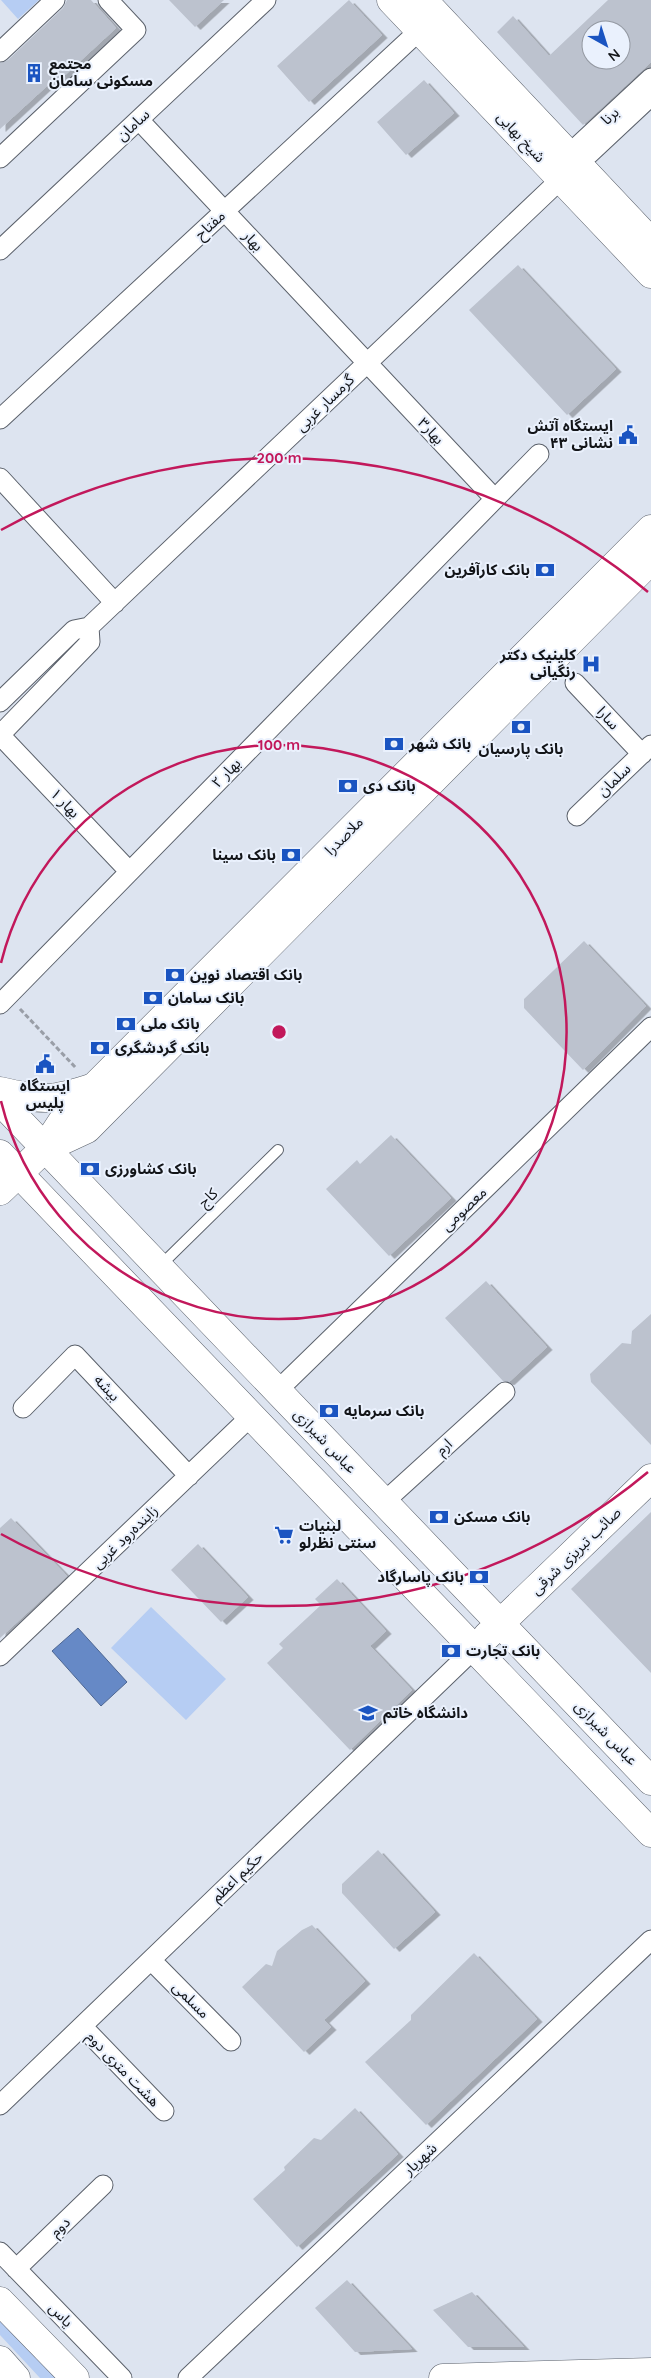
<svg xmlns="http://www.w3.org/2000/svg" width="651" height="2378" viewBox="0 0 651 2378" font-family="Quicksand,'Noto Sans Arabic',sans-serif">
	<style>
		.green { fill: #b6cdf3 }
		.water { fill: #6689c6; stroke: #4d6692 }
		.building { fill: #bcc2ce; fill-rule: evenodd; filter: url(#shadow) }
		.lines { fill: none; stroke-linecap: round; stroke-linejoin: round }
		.lane-casing { stroke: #5b616b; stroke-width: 12 }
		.street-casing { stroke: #5b616b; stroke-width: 21 }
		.secondary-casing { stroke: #5b616b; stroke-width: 29 }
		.primary-casing { stroke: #5b616b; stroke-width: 29 }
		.highway-casing { stroke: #5b616b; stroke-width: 29 }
		.path { stroke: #999ea7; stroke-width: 3; stroke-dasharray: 5 2.5; stroke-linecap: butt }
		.lane { stroke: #fff; stroke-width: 10 }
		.street { stroke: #fff; stroke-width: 19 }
		.secondary { stroke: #fff; stroke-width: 28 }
		.primary { stroke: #fff; stroke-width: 28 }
		.highway { stroke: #fff; stroke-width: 28 }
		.ring { fill: none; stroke: #c2185b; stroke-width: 2.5 }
		.labels { text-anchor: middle; stroke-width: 4; stroke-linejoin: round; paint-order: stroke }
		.poi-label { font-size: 15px; font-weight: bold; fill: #131519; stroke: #eaf1fd; text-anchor: start }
		.street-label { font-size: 15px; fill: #131519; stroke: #eaf1fd }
		.centre { fill: #c2185b; stroke: #eaf1fd; stroke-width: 2.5 }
		.ring-label { font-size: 15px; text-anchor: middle; font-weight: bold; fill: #c2185b; stroke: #eaf1fd; stroke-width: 4; stroke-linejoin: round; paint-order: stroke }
	</style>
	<defs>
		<filter id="shadow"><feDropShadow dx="5.5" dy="3" stdDeviation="0" flood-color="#0004"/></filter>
	</defs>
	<rect width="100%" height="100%" fill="#dde4f0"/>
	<path class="green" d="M1,0H39L18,19Z
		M151,1607L226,1679L186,1720L111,1648Z
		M0,2320L56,2378H40L0,2335Z"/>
	<path class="water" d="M78,1628L127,1682L101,1706L52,1651Z"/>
	<path class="building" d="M67,0H91L116,28L51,88L48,85L0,129V63L8,60L63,8Z
		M169,0H224L195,27Z
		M349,0L382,35L309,102L277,66Z
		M608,0H651V62L583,125L497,32L513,16L549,56ZM591,30H621V60H591Z
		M424,80L454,113L406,155L377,122Z
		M518,265L616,369L567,415L469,310Z
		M584,941L646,1006L583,1070L524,1008V999Z
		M391,1135L451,1198L389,1256L326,1189L357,1160L360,1164Z
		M486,1281L547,1347L509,1382L503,1381L445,1318Z
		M651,1314V1445L591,1382L590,1374L622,1343L631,1344L632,1331Z
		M651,1512V1673L571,1589Z
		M11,1518L67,1576L0,1638V1528Z
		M198,1544L248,1597L221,1622L171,1570Z
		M337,1579L386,1631L370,1646L412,1690L350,1750L267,1663L283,1648L279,1644L321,1605L315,1599Z
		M378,1850L435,1912L394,1949L342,1893V1884Z
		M312,1925L365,1981L324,2020L331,2027L304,2052L242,1987L266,1964L272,1966L277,1951L302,1930Z
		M474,1953L537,2019L426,2125L365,2062L411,2020V2015Z
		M355,2108L398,2154L297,2247L253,2199L285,2170L284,2167L314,2138L321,2140Z
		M347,2280L412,2349L355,2352L315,2308Z
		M472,2292L524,2347H468L433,2310Z"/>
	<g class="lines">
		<g class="lane-casing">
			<path id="lane" d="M159,1267L278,1150"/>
		</g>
		<g class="street-casing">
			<path id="street" d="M0,52L55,0
				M139,120L495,499
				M0,158L136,30L108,0
				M571,158L580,144L651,78
				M575,161L589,154L651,96
				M0,250L266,0
				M0,419L420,30
				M0,478L115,603
				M575,683L642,754
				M0,702L74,630L89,627L561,179
				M0,735L129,871
				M0,735L90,642L89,627
				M577,816L651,745
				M0,1004L539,454
				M277,1391L651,1027
				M23,1408L75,1355L189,1476
				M384,1502L505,1392
				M0,1656L250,1417
				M151,1960L231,2041
				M82,2026L164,2111
				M0,2105L474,1649
				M0,2252L122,2378
				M16,2269L103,2185
				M188,2378L651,1940"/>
		</g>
		<g class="secondary-casing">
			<path id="secondary" d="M391,0L651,274
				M423,0L651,242
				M0,1091C43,1101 52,1101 94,1087
				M0,1101L651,1781
				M0,1154L651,1833
				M487,1636L651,1478
				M443,2378L651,2372"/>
		</g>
		<g class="primary-casing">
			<path id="primary" d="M44,1149L87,1129L651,560
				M0,1191L44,1149L65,1117L94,1087L651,529"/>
		</g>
		<g class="highway-casing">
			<path id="highway" d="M0,2301L75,2378
				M0,2360L16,2378"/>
		</g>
		<path class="path" d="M20,1009L76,1068"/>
		<use href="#lane" class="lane"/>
		<use href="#street" class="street"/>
		<use href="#secondary" class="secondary"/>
		<use href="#primary" class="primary"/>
		<use href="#highway" class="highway"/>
	</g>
	<g class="ring">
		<path d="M1 963A287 287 0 1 1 1 1101"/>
		<path d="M648 1472A574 574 0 0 1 1 1534M1 530A574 574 0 0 1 648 592"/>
	</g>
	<defs>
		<g id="building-bare" transform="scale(1.5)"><path d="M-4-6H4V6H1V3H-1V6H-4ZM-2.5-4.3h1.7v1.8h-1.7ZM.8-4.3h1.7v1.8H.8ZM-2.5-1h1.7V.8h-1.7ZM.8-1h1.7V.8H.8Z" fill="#1a54c1" stroke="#eaf1fd" stroke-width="2.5" paint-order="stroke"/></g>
		<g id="civic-bare" transform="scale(1.5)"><path d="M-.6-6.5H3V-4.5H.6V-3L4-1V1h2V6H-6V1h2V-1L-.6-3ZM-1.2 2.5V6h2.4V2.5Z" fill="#1a54c1" stroke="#eaf1fd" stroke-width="2.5" paint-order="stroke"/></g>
		<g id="bank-bare" transform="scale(1.5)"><path d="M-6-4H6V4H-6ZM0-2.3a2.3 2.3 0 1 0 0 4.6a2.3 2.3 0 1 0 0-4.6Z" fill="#1a54c1" stroke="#eaf1fd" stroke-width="2.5" paint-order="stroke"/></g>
		<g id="hospital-bare" transform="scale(1.5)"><path d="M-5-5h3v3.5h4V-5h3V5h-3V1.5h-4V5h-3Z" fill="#1a54c1" stroke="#eaf1fd" stroke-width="2.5" paint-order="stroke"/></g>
		<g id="supermarket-bare" transform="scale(1.5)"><path d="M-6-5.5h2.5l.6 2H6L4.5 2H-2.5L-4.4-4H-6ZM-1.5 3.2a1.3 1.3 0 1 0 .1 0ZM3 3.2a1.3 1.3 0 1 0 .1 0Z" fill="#1a54c1" stroke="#eaf1fd" stroke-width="2.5" paint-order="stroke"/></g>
		<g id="university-bare" transform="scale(1.5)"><path d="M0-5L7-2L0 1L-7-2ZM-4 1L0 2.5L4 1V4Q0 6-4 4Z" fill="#1a54c1" stroke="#eaf1fd" stroke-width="2.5" paint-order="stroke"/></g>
	</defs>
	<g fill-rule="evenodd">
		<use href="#building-bare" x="34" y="73"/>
		<use href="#civic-bare" x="628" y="435"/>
		<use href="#bank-bare" x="545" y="570"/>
		<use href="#hospital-bare" x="591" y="664"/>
		<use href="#bank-bare" x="521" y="727"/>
		<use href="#bank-bare" x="394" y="744"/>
		<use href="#bank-bare" x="348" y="786"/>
		<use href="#bank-bare" x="291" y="855"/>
		<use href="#bank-bare" x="175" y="975"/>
		<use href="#bank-bare" x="153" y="998"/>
		<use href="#bank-bare" x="126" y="1024"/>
		<use href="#bank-bare" x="100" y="1048"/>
		<use href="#civic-bare" x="45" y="1064"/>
		<use href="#bank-bare" x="90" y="1169"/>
		<use href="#bank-bare" x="329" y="1411"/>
		<use href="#bank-bare" x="439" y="1517"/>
		<use href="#supermarket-bare" x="284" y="1535"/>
		<use href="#bank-bare" x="479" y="1577"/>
		<use href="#bank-bare" x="451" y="1651"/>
		<use href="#university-bare" x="368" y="1713"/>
	</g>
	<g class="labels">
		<g class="poi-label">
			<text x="49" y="69">مجتمع<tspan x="49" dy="17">مسکونی سامان</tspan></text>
			<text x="613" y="431" text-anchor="end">ایستگاه آتش<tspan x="613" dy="17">نشانی ۴۳</tspan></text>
			<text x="530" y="575" text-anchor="end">بانک کارآفرین</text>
			<text x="576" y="660" text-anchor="end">کلینیک دکتر<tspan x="576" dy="17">رنگیانی</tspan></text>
			<text x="409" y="749">بانک شهر</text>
			<text x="521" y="754" text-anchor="middle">بانک پارسیان</text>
			<text x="363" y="791">بانک دی</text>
			<text x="276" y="860" text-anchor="end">بانک سینا</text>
			<text x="190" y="980">بانک اقتصاد نوین</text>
			<text x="168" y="1003">بانک سامان</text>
			<text x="141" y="1029">بانک ملی</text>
			<text x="115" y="1053">بانک گردشگری</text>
			<text x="45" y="1091" text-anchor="middle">ایستگاه<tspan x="45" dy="17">پلیس</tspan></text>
			<text x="105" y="1174">بانک کشاورزی</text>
			<text x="344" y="1416">بانک سرمایه</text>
			<text x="454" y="1522">بانک مسکن</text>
			<text x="299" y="1531">لبنیات<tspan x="299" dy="17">سنتی نظرلو</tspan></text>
			<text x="464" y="1582" text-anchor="end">بانک پاسارگاد</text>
			<text x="466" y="1656">بانک تجارت</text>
			<text x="383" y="1718">دانشگاه خاتم</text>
		</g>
		<g class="street-label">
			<text transform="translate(610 116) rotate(-43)" y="5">برنا</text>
			<text transform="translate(133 125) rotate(-43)" y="5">سامان</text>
			<text transform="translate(521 137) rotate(47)" y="5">شیخ بهایی</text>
			<text transform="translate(210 225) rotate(-43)" y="5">مفتاح</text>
			<text transform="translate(253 241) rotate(47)" y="5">بهار</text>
			<text transform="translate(325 403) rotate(-44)" y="5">گرمسار غربی</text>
			<text transform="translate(431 431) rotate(47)" y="5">بهار۳</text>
			<text transform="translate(608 718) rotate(47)" y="5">سارا</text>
			<text transform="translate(226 773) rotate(-46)" y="5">بهار ۲</text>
			<text transform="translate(614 780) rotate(-44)" y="5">سلمان</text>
			<text transform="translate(65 803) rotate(46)" y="5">بهار ۱</text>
			<text transform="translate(344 836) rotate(-45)" y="5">ملاصدرا</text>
			<text transform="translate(208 1198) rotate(-44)" y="5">کاج</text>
			<text transform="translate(464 1209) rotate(-44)" y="5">معصومی</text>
			<text transform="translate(107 1388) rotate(47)" y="5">بیشه</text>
			<text transform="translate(325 1441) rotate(46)" y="5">عباس شیرازی</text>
			<text transform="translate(444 1447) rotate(-42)" y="5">ارم</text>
			<text transform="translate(125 1537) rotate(-44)" y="5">زاینده‌رود غربی</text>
			<text transform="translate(576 1551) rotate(-44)" y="5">صائب تبریزی شرقی</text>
			<text transform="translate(606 1733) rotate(46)" y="5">عباس شیرازی</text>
			<text transform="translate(237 1877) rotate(-44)" y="5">حکیم اعظم</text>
			<text transform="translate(191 2000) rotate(45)" y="5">مسلمی</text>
			<text transform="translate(123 2069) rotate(46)" y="5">هشت متری دوم</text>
			<text transform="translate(420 2159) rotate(-43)" y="5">شهریار</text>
			<text transform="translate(60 2227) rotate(-44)" y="5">دوم</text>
			<text transform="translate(61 2315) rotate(46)" y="5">یاس</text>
		</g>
	</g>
	<circle cx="279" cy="1032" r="8" class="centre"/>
	<g class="ring-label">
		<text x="279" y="463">200 m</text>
		<text x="279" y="750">100 m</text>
	</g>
	<g transform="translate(606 45) rotate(141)"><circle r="24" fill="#eaf1fd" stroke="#9499a2"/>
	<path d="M0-4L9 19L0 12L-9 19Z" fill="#1a54c1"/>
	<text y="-8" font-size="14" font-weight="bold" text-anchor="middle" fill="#131519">N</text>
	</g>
</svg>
